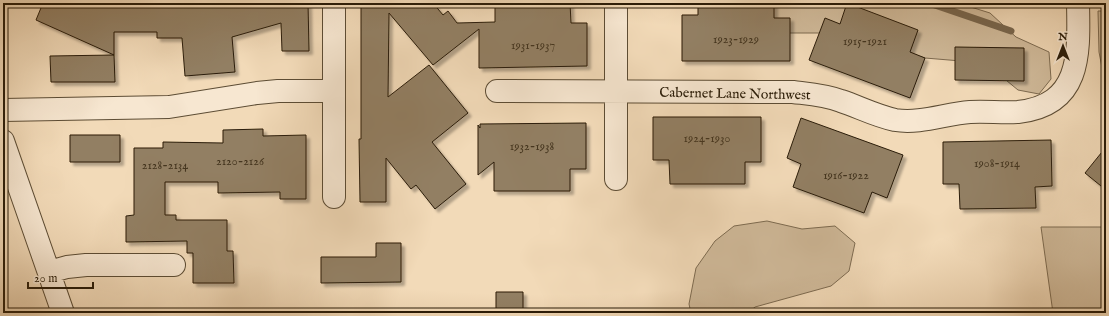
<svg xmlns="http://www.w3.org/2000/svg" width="1109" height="316" viewBox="0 0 1109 316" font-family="'IM FELL English',serif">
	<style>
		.green { fill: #d0ba9a; stroke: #7d6b51 }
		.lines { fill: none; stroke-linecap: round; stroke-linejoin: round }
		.stream { stroke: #79674e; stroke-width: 7 }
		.building { fill: #927f64; stroke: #2a1c08; filter: url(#shadow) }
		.minor-casing { stroke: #5c4c34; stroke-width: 24 }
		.minor { stroke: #f7e7d1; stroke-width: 22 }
		.labels { text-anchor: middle; stroke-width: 3; stroke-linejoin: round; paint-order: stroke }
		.number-label { font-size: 12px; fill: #44351f }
		.street-label { font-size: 14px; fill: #2a1c08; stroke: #f7e7d1 }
	</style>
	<defs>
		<filter id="shadow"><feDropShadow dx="3.5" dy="3.5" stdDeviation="1" flood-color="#0004"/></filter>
	</defs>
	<rect width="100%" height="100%" fill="#f2dab8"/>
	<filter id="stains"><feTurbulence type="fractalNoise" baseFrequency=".005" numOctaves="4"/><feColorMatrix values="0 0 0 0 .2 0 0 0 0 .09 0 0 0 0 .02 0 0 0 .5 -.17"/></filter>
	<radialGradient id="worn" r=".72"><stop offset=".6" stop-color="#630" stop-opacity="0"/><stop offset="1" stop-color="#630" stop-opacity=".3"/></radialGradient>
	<path class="green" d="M716,3H958L990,13L1016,37L1049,52L1051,79L1039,94L1018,90L995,71L973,62L925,58L837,33H772Z
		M1098,11H1106V73H1103L1099,52Z
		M767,221L802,229L835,226L855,243L849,271L831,286L755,307L748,313H691L689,304L696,268L715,241L734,226Z
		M1041,227H1106V313H1053Z"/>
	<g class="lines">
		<path class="stream" d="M929,3L1011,31"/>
	</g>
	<path class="building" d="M43,3H308L309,51H282L281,23L232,37L235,72L185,76L182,38H157V32H114V55L36,20Z
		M361,3H433L443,15L448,11L457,23L495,22V3H570L571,23H587V66L479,68V29L433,65L389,13L388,97L429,65L468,113L432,142L466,184L435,209L416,185L411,189L386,158V202H360L359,139H361Z
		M698,3H774V18H790V61H682V15H698Z
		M847,3L918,30L910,52L925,58L910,98L809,60L825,18L840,24Z
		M955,47L1024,48V81L955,80Z
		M114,55L115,82H51L50,56Z
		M653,117H761V162H745V184H670L669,160H653Z
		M801,118L903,155L887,198L872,192L864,213L793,187L801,164L787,158Z
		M586,123V169H570V191H494V162L478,175V125L480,128V124Z
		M263,129V136L306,135V199H280V192L218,193V182H165V215H176V220H227V251H233L234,283H193V253H187V241L126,242V216L134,215V148H163V142L223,143V130Z
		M70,135H120V162H70Z
		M1051,140L1052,186L1035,187L1036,208L960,209L959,184H943V142Z
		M1106,147V190L1085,173Z
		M376,243H401V282L321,283V257H376Z
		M496,292H523V313H496Z"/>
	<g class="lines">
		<g class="minor-casing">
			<path id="minor" d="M334,3V197
				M497,91L793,92C809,94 825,95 841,101C859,107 876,116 895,120C920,124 945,114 970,112C986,111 1002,113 1018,112C1082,105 1079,53 1078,3
				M3,110L169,107L257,93L278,91H334
				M3,141L63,313
				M616,179V3
				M49,272L67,267L86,265H174"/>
		</g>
		<use href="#minor" class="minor"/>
	</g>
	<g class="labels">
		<g class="number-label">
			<text x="736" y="43">1923-1929</text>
			<text x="865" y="45">1915-1921</text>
			<text x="533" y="49">1931-1937</text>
			<text x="707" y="142">1924-1930</text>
			<text x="532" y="150">1932-1938</text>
			<text x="240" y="165">2120-2126</text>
			<text x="997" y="167">1908-1914</text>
			<text x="165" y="169">2128-2134</text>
			<text x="846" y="179">1916-1922</text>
		</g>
		<g class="street-label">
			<text transform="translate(735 93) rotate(1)" y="5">Cabernet Lane Northwest</text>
		</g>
	</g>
	<rect width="1109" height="316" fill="none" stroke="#f2dab8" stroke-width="16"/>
	<rect x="4" y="4" width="1101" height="308" fill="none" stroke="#2a1c08" stroke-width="2"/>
	<rect x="8" y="8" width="1093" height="300" fill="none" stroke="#2a1c08"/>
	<g transform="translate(1063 46)" stroke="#f7e7d1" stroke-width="3" paint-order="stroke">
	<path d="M0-3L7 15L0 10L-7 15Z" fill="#2a1c08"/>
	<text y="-6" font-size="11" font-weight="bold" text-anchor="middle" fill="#2a1c08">N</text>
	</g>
	<path d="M28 282v6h65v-6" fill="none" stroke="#2a1c08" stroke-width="2"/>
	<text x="34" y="282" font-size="12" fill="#2a1c08" stroke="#f7e7d1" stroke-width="3" paint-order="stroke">20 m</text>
	<rect width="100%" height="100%" filter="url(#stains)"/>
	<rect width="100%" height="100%" fill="url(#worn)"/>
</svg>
